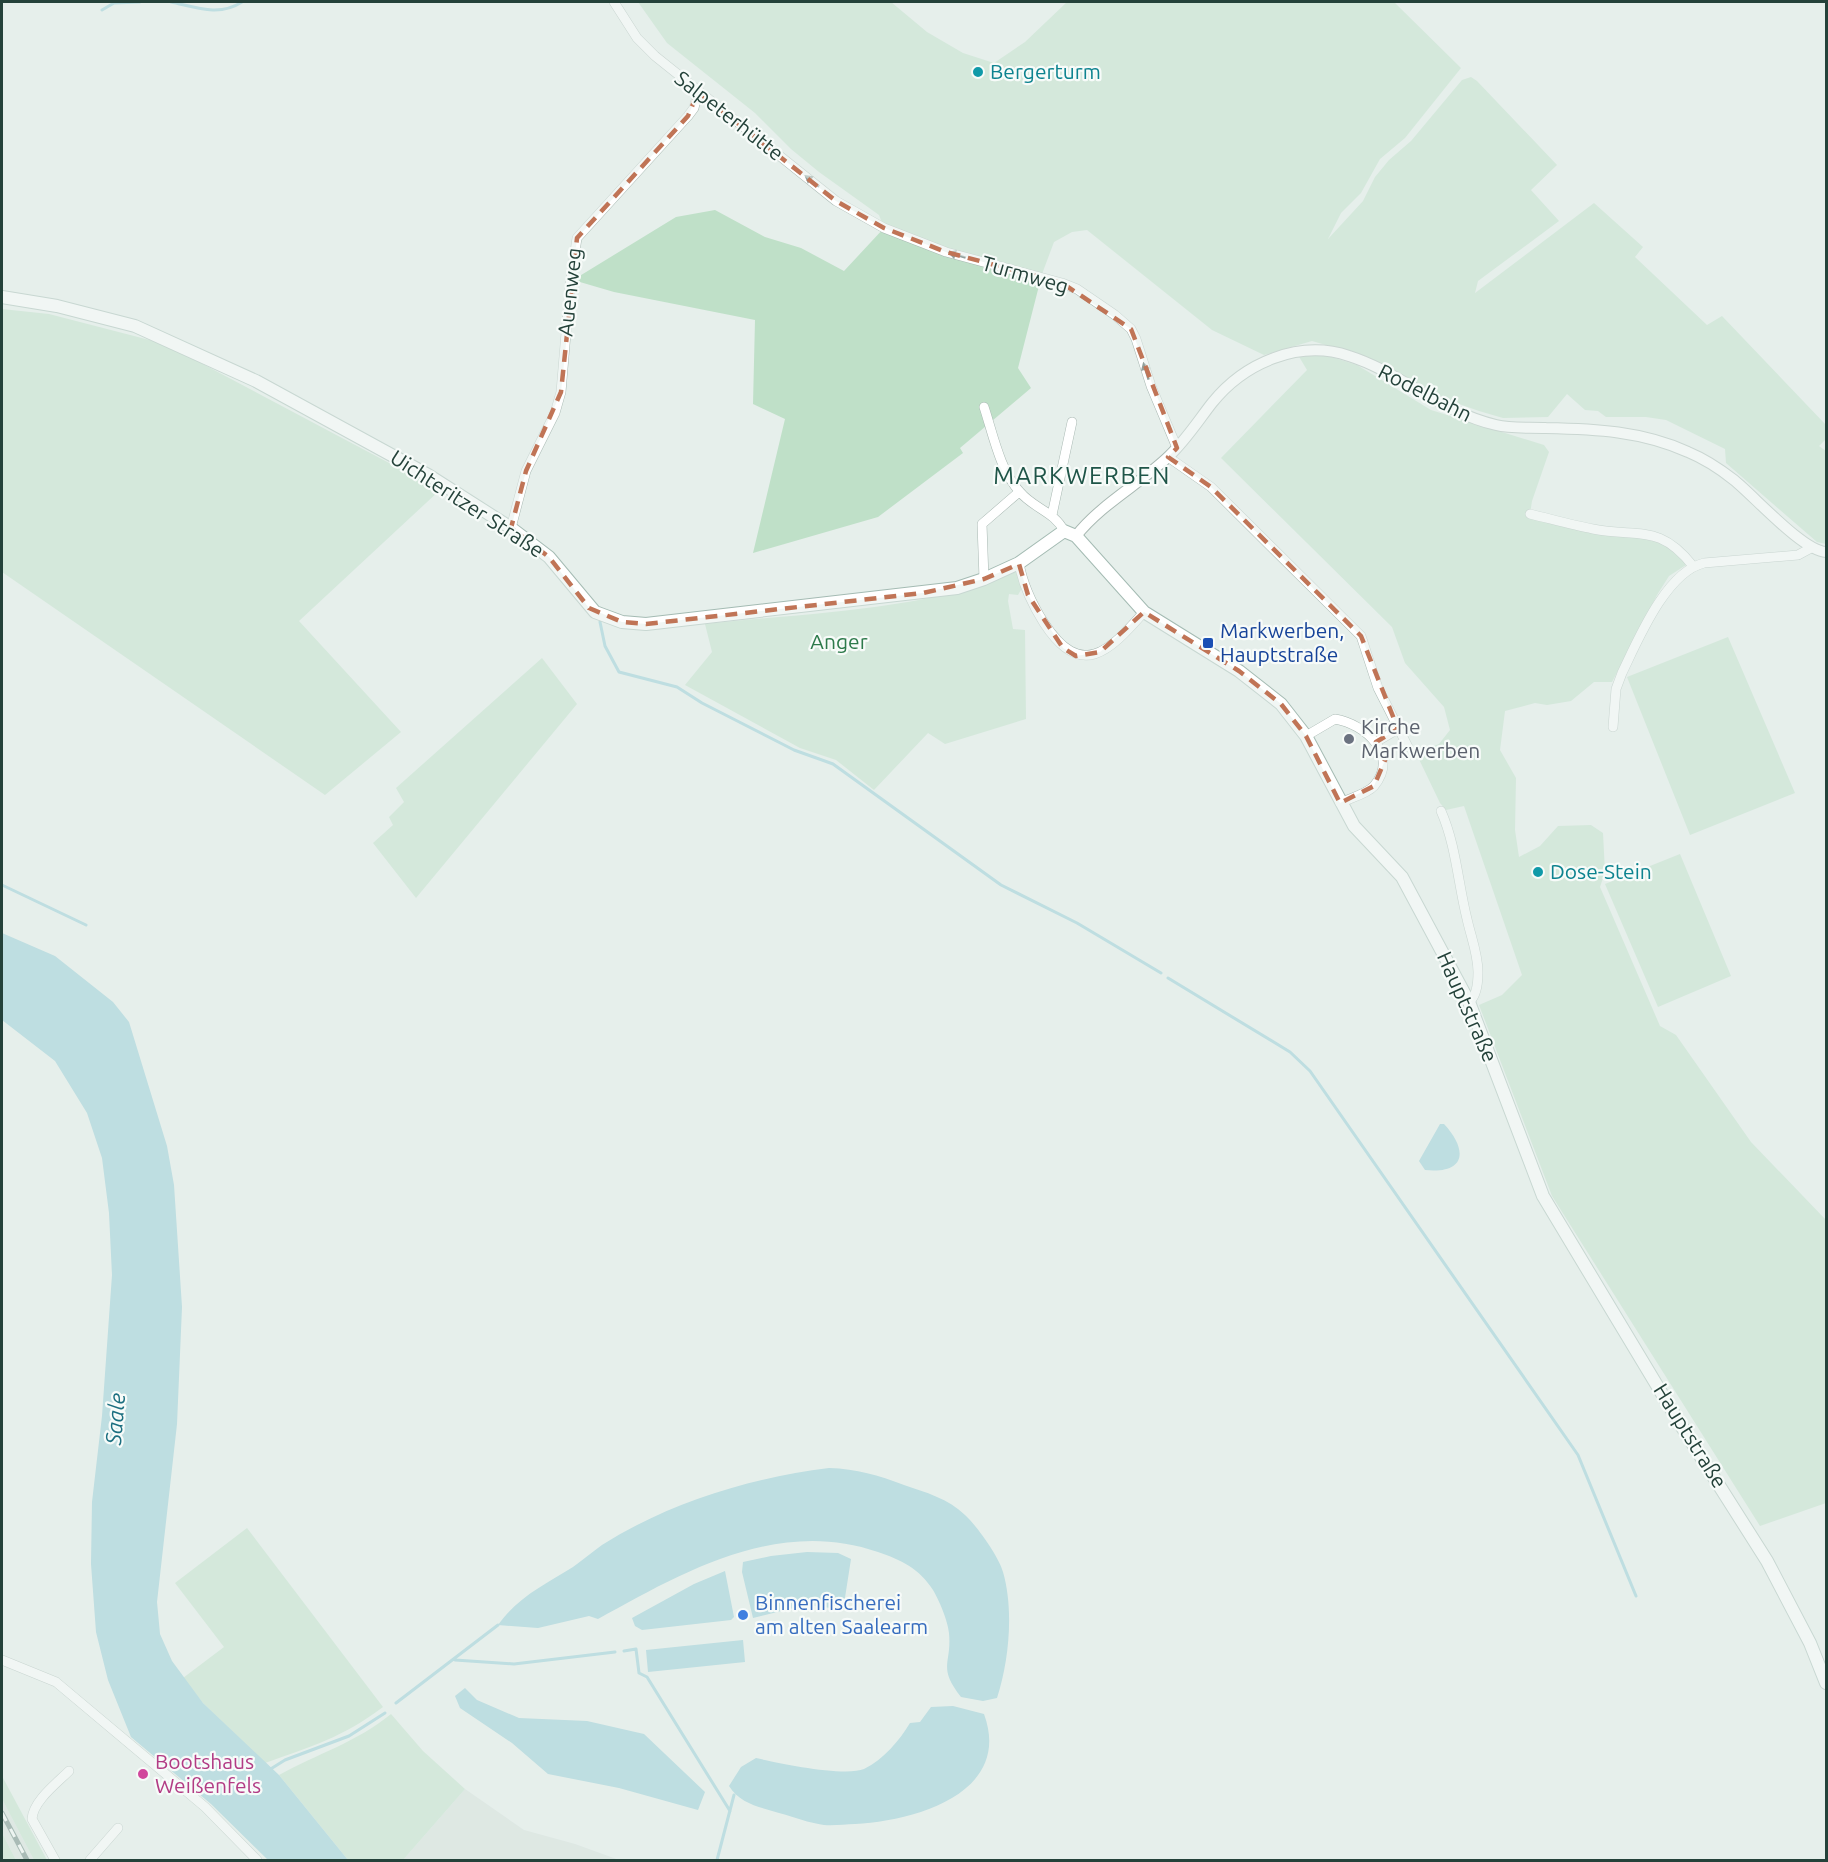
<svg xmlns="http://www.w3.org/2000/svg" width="1828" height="1862" viewBox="0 0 1828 1862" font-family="Ubuntu,sans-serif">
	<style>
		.built { fill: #d4dfda }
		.green { fill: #bfe0c8 }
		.water { fill: #8ec9d4 }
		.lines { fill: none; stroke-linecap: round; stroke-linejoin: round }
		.stream { stroke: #8ec9d4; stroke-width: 3 }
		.minor-casing { stroke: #a8b8b2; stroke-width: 10 }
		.tertiary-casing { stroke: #a8b8b2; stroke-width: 12 }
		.secondary-casing { stroke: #a4bbb3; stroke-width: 14 }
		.minor { stroke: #fff; stroke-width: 9 }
		.tertiary { stroke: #fff; stroke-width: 10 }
		.secondary { stroke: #fff; stroke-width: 12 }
		.rail-casing { stroke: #5f7d75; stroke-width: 5 }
		.rail { stroke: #f7fbf9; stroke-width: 3; stroke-dasharray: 9; stroke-linecap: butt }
		.oneway { fill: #92a09c }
		.marked { fill: none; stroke: #c07456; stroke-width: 4.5; stroke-dasharray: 12 8; stroke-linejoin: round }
		.culture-dot { fill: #0f9aa8; stroke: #f7fbf9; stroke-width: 2 }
		.transit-dot { fill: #1a4fb4; stroke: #f7fbf9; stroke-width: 2 }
		.worship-dot { fill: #6b7280; stroke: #f7fbf9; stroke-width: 2 }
		.shop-dot { fill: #3f7fe0; stroke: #f7fbf9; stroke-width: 2 }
		.hotel-dot { fill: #d1479c; stroke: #f7fbf9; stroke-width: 2 }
		.labels { text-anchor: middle; stroke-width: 4.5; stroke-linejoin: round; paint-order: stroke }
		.culture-label { font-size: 21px; fill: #0d838f; stroke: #f7fbf9; text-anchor: start }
		.street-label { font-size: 21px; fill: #24423a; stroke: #f7fbf9 }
		.transit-label { font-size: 21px; fill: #164399; stroke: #f7fbf9; text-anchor: start }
		.park-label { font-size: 21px; fill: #2d7a4b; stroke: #f7fbf9 }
		.worship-label { font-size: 21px; fill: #5b616d; stroke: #f7fbf9; text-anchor: start }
		.shop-label { font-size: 21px; fill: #366cbe; stroke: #f7fbf9; text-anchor: start }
		.hotel-label { font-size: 21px; fill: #b23c85; stroke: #f7fbf9; text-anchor: start }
		.water-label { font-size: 22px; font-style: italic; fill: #1c6f80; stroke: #f7fbf9 }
		.quarter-label { font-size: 24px; letter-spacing: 1.5px; fill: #1f5548; stroke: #f7fbf9 }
	</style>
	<rect width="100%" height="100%" fill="#e6efeb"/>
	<path class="built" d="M465,1789L524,1830L575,1844L619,1860H403Z
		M2,1799L34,1860H16L2,1833Z"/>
	<path class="green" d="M638,2H891L927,32L963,53L994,63L1025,42L1067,2H1394L1461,68L1405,138L1380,159L1361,193L1341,213L1328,239L1363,201L1375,177L1389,160L1411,141L1462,80L1471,77L1477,81L1557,165L1531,190L1559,221L1478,281L1475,293L1594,203L1643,247L1635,257L1707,325L1722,316L1826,425V439L1819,446L1826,451V544L1817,542L1726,463L1725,449L1666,420L1646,417H1606L1598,411L1585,410L1567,394L1548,417L1503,418L1479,411L1445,399L1368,357L1312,341L1264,355L1212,330L1087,230L1072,232L1054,242L1042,274L1018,368L1031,388L960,448L963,453L878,517L753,553L785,419L753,404L755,320L614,292L573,280L676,217L715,210L765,237L801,248L844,271L884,228L879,215L819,172L791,149L755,113L667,43Z
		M2,309L49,314L165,344L440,490L299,621L401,732L325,795L2,572Z
		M1322,354L1357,365L1431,410L1544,445L1549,452L1532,501L1530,514C1551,519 1573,526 1594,529C1635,536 1659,526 1686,565L1669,576L1657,595L1612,682H1594L1571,701L1547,705L1535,703L1505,711L1500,750L1516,778L1515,830L1519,857L1540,846L1558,826L1591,825L1603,833L1605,872L1600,887L1660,1026L1676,1035L1751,1142L1826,1220V1503L1760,1526L1552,1196L1479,1005L1502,995L1522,975L1464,806L1446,810L1440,803L1416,753L1439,744L1450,730L1444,707L1405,663L1392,627L1221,458L1307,370L1298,355Z
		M1016,572L1022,588L1018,595L1009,594L1008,601L1013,629L1025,630L1026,719L945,744L928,733L874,790L836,760L800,748L685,685L712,652L705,624C804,613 924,611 1016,572Z
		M1728,637L1795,793L1690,835L1627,677Z
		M542,658L577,704L416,898L373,843L393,825L389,817L404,802L396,788Z
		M1680,854L1731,976L1658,1007L1605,884Z
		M247,1528L383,1707C342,1738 312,1746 265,1763L203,1703L183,1678L224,1647L175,1583Z
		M391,1714L423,1751L465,1789L403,1860H348L279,1775C317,1754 357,1742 391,1714Z
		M2,1776L47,1860H34L2,1799Z
		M2,1833L16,1860H2Z"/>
	<path class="water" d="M2,933L55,956L113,1002L129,1022L167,1146L174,1185L182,1307L177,1424L157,1602L160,1634L172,1661L203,1703L279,1775L348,1860H268L211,1804L131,1737L108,1680L96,1632L91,1564L92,1502L102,1416L112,1275L109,1213L102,1158L87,1113L55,1061L2,1020Z
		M1440,1124H1444C1469,1151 1465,1174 1425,1170L1419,1161Z
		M829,1468C857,1469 878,1475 904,1485C925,1492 949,1499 965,1515C977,1526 999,1557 1003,1572C1014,1610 1009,1661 997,1698L983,1701L961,1697C937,1666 952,1664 949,1633C948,1621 939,1600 933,1590C919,1568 901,1560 878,1552C778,1517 683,1572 598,1619L589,1616L538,1628L498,1625C518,1597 544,1585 573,1567C583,1560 592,1552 602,1545C670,1502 750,1478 829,1468Z
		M807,1552L838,1553L851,1559L844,1604L840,1609L806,1605L753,1618L742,1572L743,1562L771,1556Z
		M725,1571L734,1617L731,1620L642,1630L635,1626L632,1618L694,1584Z
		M743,1640L745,1662L648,1672L646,1650Z
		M465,1688L477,1700L519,1718L587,1721L644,1734L705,1792L698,1810L619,1788L548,1774L512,1743L460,1708L455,1696Z
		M953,1706L984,1714C1013,1793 915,1821 855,1824C845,1824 834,1826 824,1825C809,1823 794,1817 779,1813C760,1807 740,1804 729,1786L741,1767L756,1758C777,1763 845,1777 864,1769C884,1759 899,1741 910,1723L920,1722L931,1707Z"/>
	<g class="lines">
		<path class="stream" d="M171,2C195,7 219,17 242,2
			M102,10L114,3L140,2
			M600,622L605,646L619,672L677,687L702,703L794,750L833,764L1001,885L1077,923L1161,973
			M2,885L86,925
			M1168,978L1290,1052L1310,1071L1578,1455L1636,1596
			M624,1651L636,1649L639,1673L647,1677L730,1811
			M455,1660L514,1664L615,1652
			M396,1703L498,1625
			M269,1770L285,1760L349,1736L385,1713
			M717,1860L734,1795"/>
		<g class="minor-casing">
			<path id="minor" d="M614,2L637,38L655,56L836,201L884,228L946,252L1062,283L1077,289L1115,315L1131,329L1136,339L1151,386L1177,448
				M984,407C993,434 1000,471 1020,492C1033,508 1055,512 1064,531
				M1168,457L1211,487L1361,636L1378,688L1408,747
				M1530,514C1551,519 1572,525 1593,529C1639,538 1659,523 1693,566
				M1052,515L1072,422
				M511,528L526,471L555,413L561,392L570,286L577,238L688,116L694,108L698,92
				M1019,563C1023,586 1032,604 1044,623C1081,680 1109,652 1144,612
				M984,579L982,524L1019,492
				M1613,727L1616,689L1622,673C1638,640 1666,572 1704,563L1798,555L1811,548
				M1306,736L1335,719C1365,724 1400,755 1374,786C1367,794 1350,798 1340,803
				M1376,742L1398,729
				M1441,811C1456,845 1458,883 1467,919C1471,937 1478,954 1478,972C1478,982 1477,996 1469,1002
				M2,1660L56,1682L205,1807L257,1860
				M55,1860L32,1819C33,1801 57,1783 69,1771
				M90,1860L118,1828"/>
		</g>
		<g class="tertiary-casing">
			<path id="tertiary" d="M1076,536C1101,504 1140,484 1169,456C1186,440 1198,421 1212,403C1244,363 1299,339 1349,356C1400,372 1440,412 1496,425C1512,429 1530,427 1546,428C1595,429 1642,431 1688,452C1705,459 1720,469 1734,480C1755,497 1803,551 1826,552"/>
		</g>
		<g class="secondary-casing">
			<path id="secondary" d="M2,297L57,306L135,326L256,381L428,475L511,528L549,557L595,612L622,622L646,624L957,588L984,579L1019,563L1064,531L1076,536L1144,612L1239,671L1281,704L1306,736L1354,826L1402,877L1469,1002L1543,1196L1682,1427L1767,1561L1810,1643L1826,1683"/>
		</g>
		<use href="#minor" class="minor"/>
		<use href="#tertiary" class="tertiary"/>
		<use href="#secondary" class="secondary"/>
		<g class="rail-casing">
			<path id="rail" d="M2,1813L27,1860"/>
		</g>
		<use href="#rail" class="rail"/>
	</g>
	<defs><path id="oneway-solid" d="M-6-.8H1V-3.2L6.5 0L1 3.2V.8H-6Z" transform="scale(1.5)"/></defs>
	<g class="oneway">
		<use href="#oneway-solid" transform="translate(812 181) rotate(-142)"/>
		<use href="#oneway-solid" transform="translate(957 255) rotate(-163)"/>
		<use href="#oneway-solid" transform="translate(1146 371) rotate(-107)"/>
	</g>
	<path d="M0 0H1828V1862H0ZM698,92L836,201L884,228L946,252L1062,283L1131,329L1177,448L1168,457L1211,487L1361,636L1398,729L1376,742L1385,760L1374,786L1340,803L1306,736L1281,704L1239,671L1144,612L1100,652L1076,656L1063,648L1028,595L1019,564L984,579L923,593L646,624L622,622L589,608L549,557L511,528L526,471L561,392L577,238L688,116Z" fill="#e6efeb" fill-opacity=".55" fill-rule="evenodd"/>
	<path class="marked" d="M698,92L836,201L884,228L946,252L1062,283L1131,329L1177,448L1168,457L1211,487L1361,636L1398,729L1376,742L1385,760L1374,786L1340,803L1306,736L1281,704L1239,671L1144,612L1100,652L1076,656L1063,648L1028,595L1019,564L984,579L923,593L646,624L622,622L589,608L549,557L511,528L526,471L561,392L577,238L688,116Z"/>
	<g class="culture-dot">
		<circle cx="978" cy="72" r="6"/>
		<circle cx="1538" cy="872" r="6"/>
	</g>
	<rect class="transit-dot" x="1202" y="637" width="12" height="12" rx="3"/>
	<circle class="worship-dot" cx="1349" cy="739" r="6"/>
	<circle class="shop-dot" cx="743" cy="1615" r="6"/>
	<circle class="hotel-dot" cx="143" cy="1774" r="6"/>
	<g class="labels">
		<g class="culture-label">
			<text x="990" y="79">Bergerturm</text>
			<text x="1550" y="879">Dose-Stein</text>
		</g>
		<g class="street-label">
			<text transform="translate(729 116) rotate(38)" y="7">Salpeterhütte</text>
			<text transform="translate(1025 275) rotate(16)" y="7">Turmweg</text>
			<text transform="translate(570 292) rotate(-84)" y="7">Auenweg</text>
			<text transform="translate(1425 393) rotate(27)" y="7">Rodelbahn</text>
			<text transform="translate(467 504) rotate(33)" y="7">Uichteritzer Straße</text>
			<text transform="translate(1467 1007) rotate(66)" y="7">Hauptstraße</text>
			<text transform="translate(1690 1436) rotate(58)" y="7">Hauptstraße</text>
		</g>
		<g class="transit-label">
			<text x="1220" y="638">Markwerben,<tspan x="1220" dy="24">Hauptstraße</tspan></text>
		</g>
		<g class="park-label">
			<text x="839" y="649">Anger</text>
		</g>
		<g class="worship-label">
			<text x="1361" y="734">Kirche<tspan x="1361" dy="24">Markwerben</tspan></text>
		</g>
		<g class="shop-label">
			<text x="755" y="1610">Binnenfischerei<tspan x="755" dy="24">am alten Saalearm</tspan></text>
		</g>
		<g class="hotel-label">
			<text x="155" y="1769">Bootshaus<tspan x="155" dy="24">Weißenfels</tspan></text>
		</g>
		<g class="water-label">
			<text transform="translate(115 1419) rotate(-85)" y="8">Saale</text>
		</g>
		<g class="quarter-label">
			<text x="1082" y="484">MARKWERBEN</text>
		</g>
	</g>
	<rect width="1828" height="1862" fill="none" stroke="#24423a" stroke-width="6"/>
</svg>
